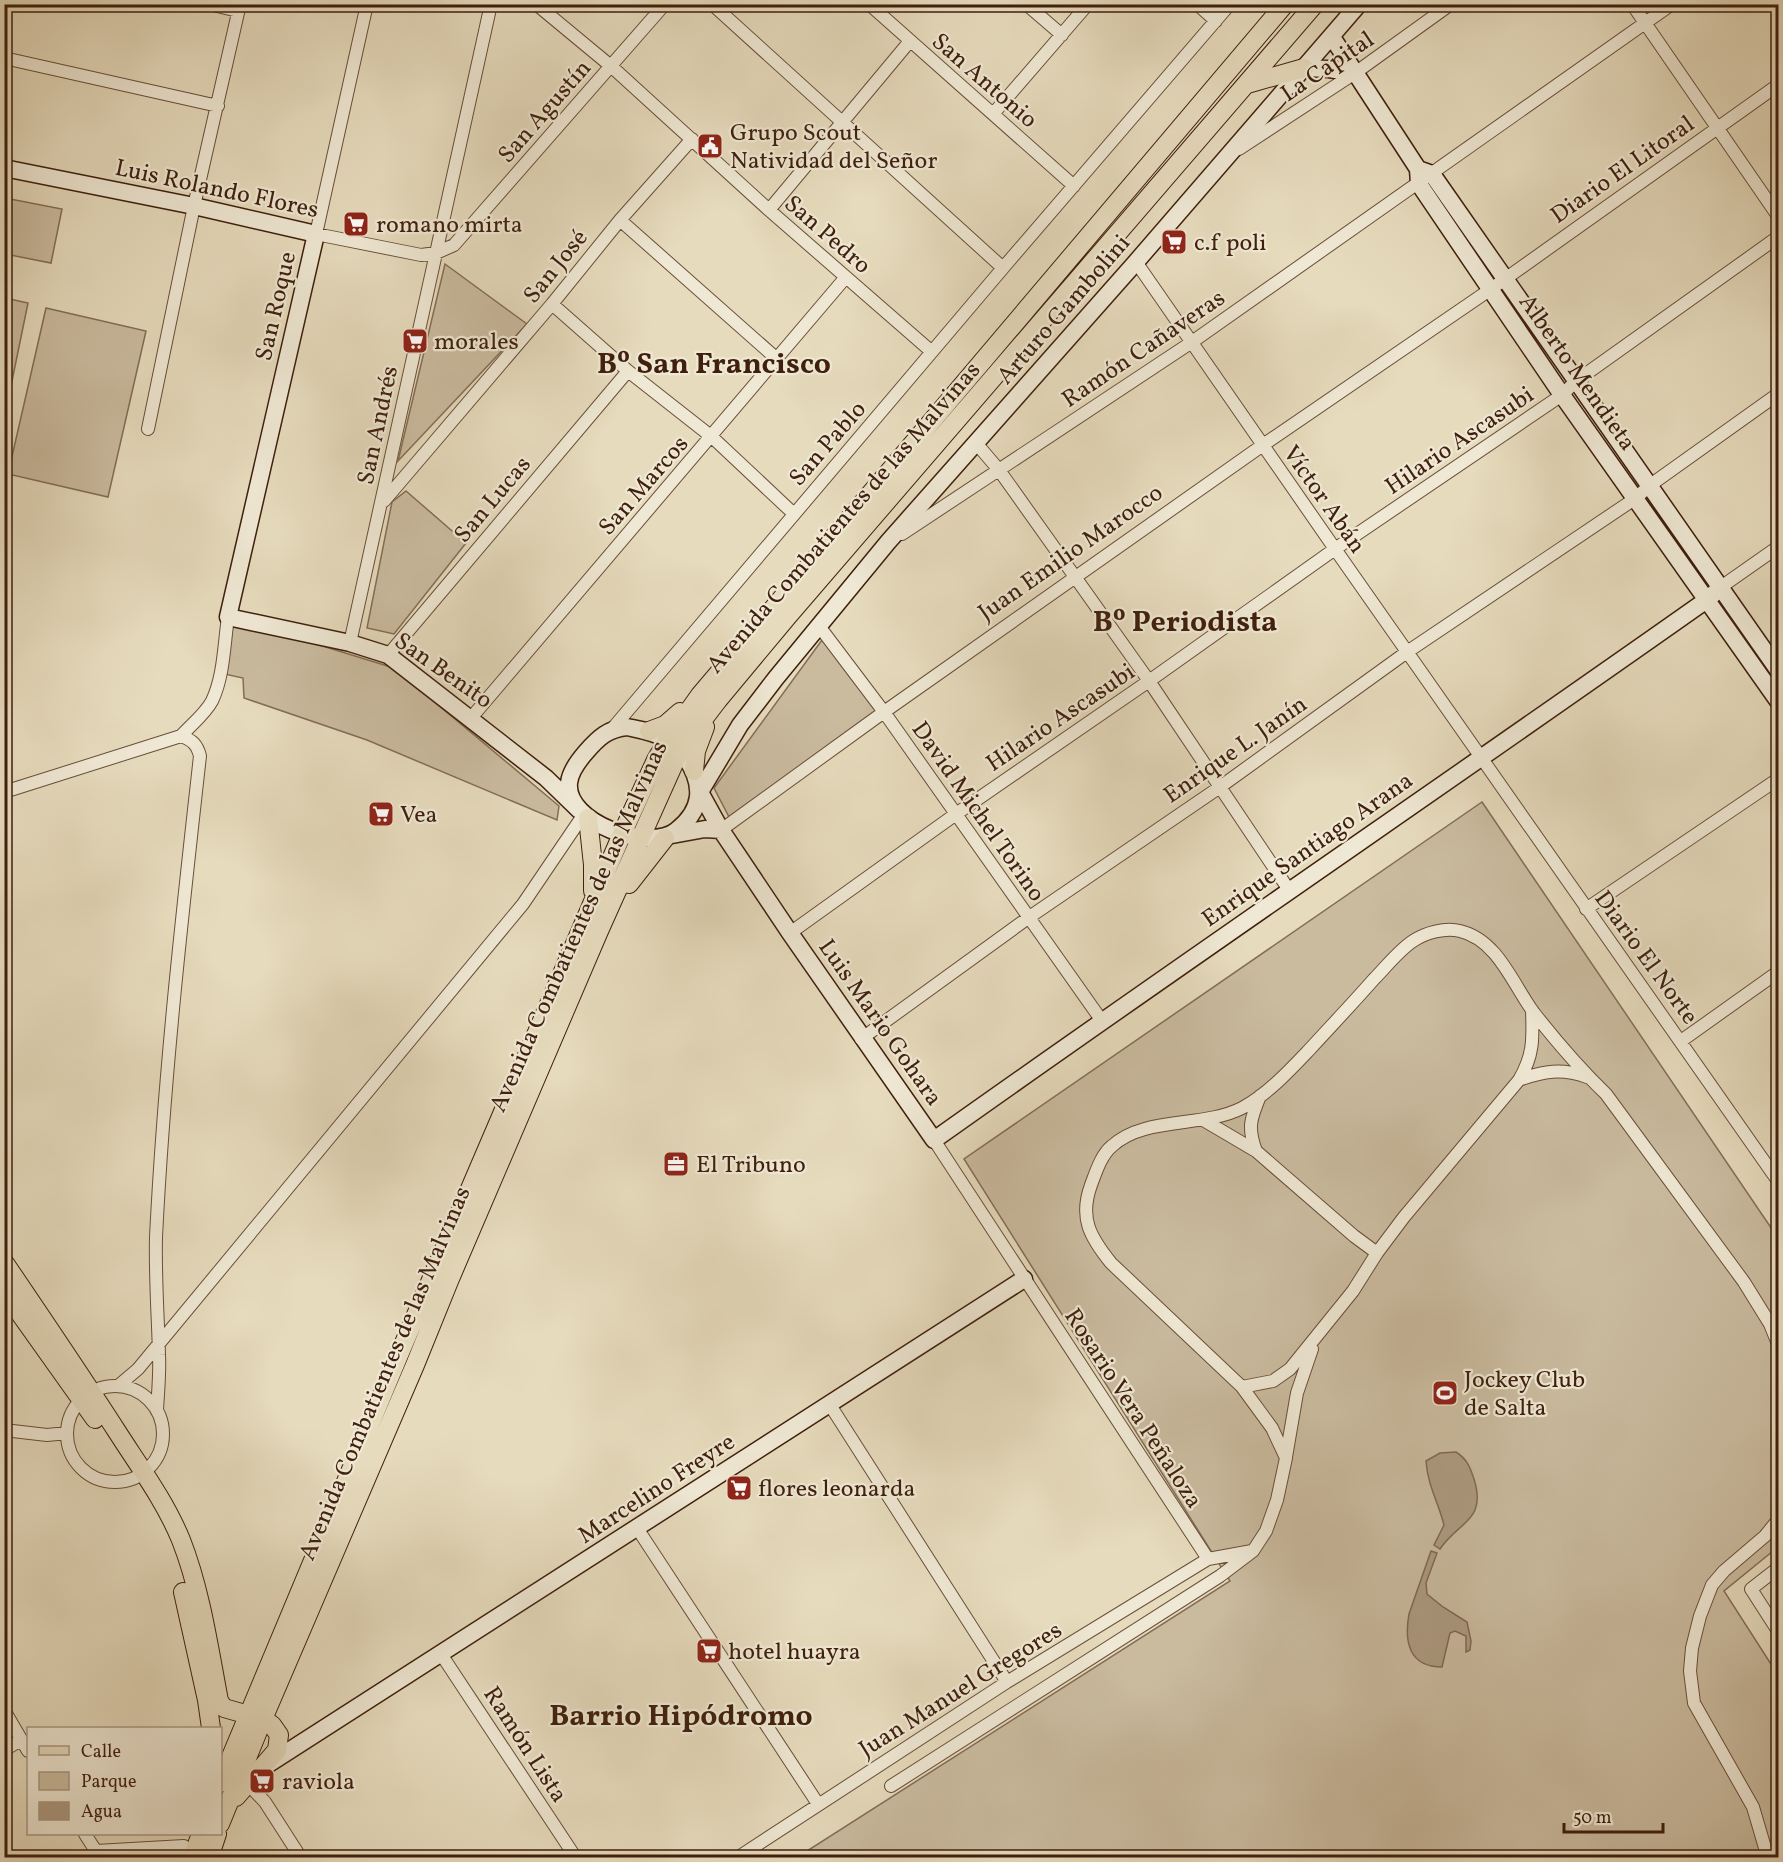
<svg xmlns="http://www.w3.org/2000/svg" width="1783" height="1862" viewBox="0 0 1783 1862" font-family="Vollkorn,serif">
	<style>
		.green { fill: #cabb9f; stroke: #846d56; stroke-width: 1.5 }
		.water { fill: #ad9b81; stroke: #816953; stroke-width: 1.5 }
		.lines { fill: none; stroke-linecap: round; stroke-linejoin: round }
		.street-casing { stroke: #694e39; stroke-width: 14 }
		.secondary-casing { stroke: #3f1f0d; stroke-width: 19 }
		.primary-casing { stroke: #3f1f0d; stroke-width: 20 }
		.street { stroke: #efe8d4; stroke-width: 12 }
		.secondary { stroke: #efe8d4; stroke-width: 16 }
		.primary { stroke: #e6dbbd; stroke-width: 18 }
		.labels { text-anchor: middle; stroke-width: 4.5; stroke-linejoin: round; paint-order: stroke }
		.street-label { font-size: 24px; fill: #3f1f0d; stroke: #efe8d4 }
		.poi-label { font-size: 24px; fill: #3f1f0d; stroke: #efe8d4; text-anchor: start }
		.district-label { font-size: 30px; font-weight: bold; fill: #3f1f0d; stroke: #efe8d4 }
	</style>
	<rect width="100%" height="100%" fill="#e6dbbd"/>
	<filter id="stains"><feTurbulence type="fractalNoise" baseFrequency=".00333" numOctaves="4"/><feColorMatrix values="0 0 0 0 .2 0 0 0 0 .09 0 0 0 0 .02 0 0 0 .5 -.17"/></filter>
	<radialGradient id="worn" r=".72"><stop offset=".6" stop-color="#630" stop-opacity="0"/><stop offset="1" stop-color="#630" stop-opacity=".3"/></radialGradient>
	<path class="green" d="M5,198L62,209L51,263L5,254Z
		M445,264L527,324L398,461Z
		M5,298L28,303L5,415L4,298Z
		M46,308L146,331L108,497L8,474Z
		M406,491L466,543L394,634L367,628L392,502Z
		M228,617L394,668L559,806L557,820L367,740L244,698L243,678L220,673Z
		M822,640L884,712L729,817L714,788Z
		M1482,802L1778,1238V1547L1724,1591L1778,1675V1857L796,1858L1230,1581L964,1159Z"/>
	<path class="water" d="M1456,1452C1467,1459 1470,1467 1474,1479C1487,1521 1459,1521 1440,1549L1434,1545L1444,1525C1438,1501 1428,1487 1426,1461L1440,1453Z
		M1431,1551L1437,1553L1426,1583L1427,1594L1443,1607L1467,1622L1471,1641L1470,1650L1466,1652V1636L1455,1631L1450,1633L1442,1667C1409,1667 1404,1642 1409,1614Z"/>
	<g class="lines">
		<g class="street-casing">
			<path id="street" d="M209,4L238,11
				M367,4L316,234L421,255L436,253L454,245L665,4
				M536,4L612,67L769,210L932,352
				M712,4L1003,268
				M869,4L1074,186
				M1026,4L1062,35
				M1197,4L1216,21
				M1632,4L1778,216
				M4,58L218,106
				M993,114L1088,4
				M1239,149L1355,73L1451,4
				M769,210L910,41
				M620,220L777,359
				M1136,262L1335,549L1778,1181
				M552,304L628,371L712,437L794,514
				M148,429L194,206L240,4
				M976,443L999,470L1149,681L1289,890
				M384,501L552,304L620,220L692,139
				M902,534L1192,342L1672,4
				M1721,587L1778,547
				M819,626L884,712L1102,1021
				M350,643L491,4
				M388,655L628,371
				M471,718L846,277
				M613,728L1003,268L1230,4
				M4,792L181,736
				M721,830L884,712L1263,445L1491,289L1778,85
				M1586,909L1778,779
				M790,933L956,814L1149,681L1335,549L1562,395L1576,381L1778,237
				M861,1039L1028,918L1220,787L1407,652L1636,498L1649,486L1778,394
				M1681,1041L1778,972
				M1519,1080C1543,1071 1562,1068 1587,1077
				M1205,1121L1256,1151L1354,1236L1377,1253
				M934,1140L1208,1559
				M1256,1151C1247,1127 1251,1118 1260,1096
				M118,1386L138,1369L523,904L584,814
				M67 1434a48 48 0 1 1 96 0a48 48 0 1 1-96 0Z
				M1242,1387L1273,1381L1290,1369L1353,1291L1377,1253L1404,1217L1519,1080C1534,1055 1533,1038 1532,1010
				M830,1405L1007,1682
				M157,1410C158,1392 160,1373 159,1355C158,1316 155,1277 156,1237C164,1076 182,916 200,756C197,744 192,740 181,736C191,725 205,714 212,701C224,676 224,644 228,617
				M4,1430L47,1435L67,1433
				M1286,1457L1297,1393L1312,1349
				M637,1528L818,1804
				M1778,1568L1751,1589L1778,1631
				M441,1654L576,1858
				M4,1710L28,1751
				M4,1750L21,1740
				M247,1783L265,1802L301,1858
				M891,1786L1220,1576L1253,1551L1266,1531L1277,1500L1286,1458L1272,1428L1242,1387L1111,1263C1090,1237 1079,1218 1091,1185C1096,1172 1101,1155 1112,1146C1144,1116 1203,1128 1242,1108C1267,1095 1290,1070 1310,1049C1331,1026 1353,1003 1374,979C1386,967 1398,951 1413,941C1425,933 1445,927 1460,931C1498,940 1513,985 1534,1013C1556,1041 1580,1069 1606,1094L1744,1282L1770,1324L1778,1344
				M85,1834L99,1856
				M96,1851L184,1846
				M737,1858L1007,1682L1208,1559L1252,1551
				M1768,1858L1753,1807L1694,1703L1690,1671L1692,1648L1700,1616L1712,1585L1724,1571L1765,1536L1778,1520"/>
		</g>
		<g class="secondary-casing">
			<path id="secondary" d="M1332,37L1418,169L1419,184L1562,395L1778,701
				M1304,68L1329,69L1355,73
				M4,168L194,206L316,234L228,617L350,643L388,655L546,778L579,810
				M1418,169L1432,174L1778,670
				M627,727C641,730 654,732 666,739C674,744 680,751 686,758C704,785 703,809 677,830C650,853 565,823 569,783C570,772 579,760 586,752C599,737 608,729 627,727Z
				M700,792L721,830L790,933L934,1140C1190,958 1450,781 1708,599L1721,587
				M700,792L740,725L776,678L888,542L1136,262L1359,4
				M672,835L705,829L721,830
				M267,1765L1024,1279"/>
		</g>
		<g class="primary-casing">
			<path id="primary" d="M1247,84L1304,68
				M649,731L665,725L680,712
				M694,771L696,751L705,727
				M588,818L593,865V891
				M629,884L665,838
				M4,1262C42,1318 80,1374 116,1430C139,1466 165,1501 181,1540C201,1591 209,1648 219,1701L224,1708L263,1719L272,1725L279,1735L277,1750L236,1797
				M4,1291L95,1419
				M183,1592L207,1700L211,1728
				M220,1783L401,1350L622,834L656,760L668,740L700,695L1285,4
				M220,1824L263,1719L415,1365L449,1281L599,931L680,750L718,700L788,616L1315,4
				M192,1858L201,1834
				M209,1858L217,1834"/>
		</g>
		<use href="#street" class="street"/>
		<use href="#secondary" class="secondary"/>
		<use href="#primary" class="primary"/>
	</g>
	<defs>
		<g id="civic-square" transform="scale(1.35)"><rect x="-9" y="-9" width="18" height="18" rx="4" fill="#8f2418" stroke="#efe8d4"/><path d="M-.6-6.5H3V-4.5H.6V-3L4-1V1h2V6H-6V1h2V-1L-.6-3ZM-1.2 2.5V6h2.4V2.5Z" fill="#fff"/></g>
		<g id="supermarket-square" transform="scale(1.35)"><rect x="-9" y="-9" width="18" height="18" rx="4" fill="#8f2418" stroke="#efe8d4"/><path d="M-6-5.5h2.5l.6 2H6L4.5 2H-2.5L-4.4-4H-6ZM-1.5 3.2a1.3 1.3 0 1 0 .1 0ZM3 3.2a1.3 1.3 0 1 0 .1 0Z" fill="#fff"/></g>
		<g id="office-square" transform="scale(1.35)"><rect x="-9" y="-9" width="18" height="18" rx="4" fill="#8f2418" stroke="#efe8d4"/><path d="M-6-3h4V-5.5h4V-3h4V5H-6ZM-1-4.5V-3h2v-1.5ZM-6 0V1H6V0Z" fill="#fff"/></g>
		<g id="stadium-square" transform="scale(1.35)"><rect x="-9" y="-9" width="18" height="18" rx="4" fill="#8f2418" stroke="#efe8d4"/><path d="M0-5a6.5 5 0 1 0 0 10a6.5 5 0 1 0 0-10ZM-3.5-1.8h7v3.6h-7Z" fill="#fff"/></g>
	</defs>
	<g fill-rule="evenodd">
		<use href="#civic-square" x="710" y="146"/>
		<use href="#supermarket-square" x="356" y="224"/>
		<use href="#supermarket-square" x="1174" y="242"/>
		<use href="#supermarket-square" x="415" y="341"/>
		<use href="#supermarket-square" x="381" y="814"/>
		<use href="#office-square" x="676" y="1164"/>
		<use href="#stadium-square" x="1445" y="1393"/>
		<use href="#supermarket-square" x="739" y="1488"/>
		<use href="#supermarket-square" x="709" y="1651"/>
		<use href="#supermarket-square" x="262" y="1781"/>
	</g>
	<g class="labels">
		<g class="street-label">
			<text transform="translate(1327 66) rotate(-34)" y="8">La Capital</text>
			<text transform="translate(985 80) rotate(41)" y="8">San Antonio</text>
			<text transform="translate(544 111) rotate(-49)" y="8">San Agustín</text>
			<text transform="translate(1622 169) rotate(-35)" y="8">Diario El Litoral</text>
			<text transform="translate(217 188) rotate(12)" y="8">Luis Rolando Flores</text>
			<text transform="translate(828 234) rotate(41)" y="8">San Pedro</text>
			<text transform="translate(555 266) rotate(-51)" y="8">San José</text>
			<text transform="translate(275 306) rotate(-77)" y="8">San Roque</text>
			<text transform="translate(1063 309) rotate(-49)" y="8">Arturo Gambolini</text>
			<text transform="translate(1143 348) rotate(-34)" y="8">Ramón Cañaveras</text>
			<text transform="translate(1578 372) rotate(55)" y="8">Alberto Mendieta</text>
			<text transform="translate(377 425) rotate(-78)" y="8">San Andrés</text>
			<text transform="translate(1459 440) rotate(-34)" y="8">Hilario Ascasubi</text>
			<text transform="translate(827 443) rotate(-49)" y="8">San Pablo</text>
			<text transform="translate(643 485) rotate(-49)" y="8">San Marcos</text>
			<text transform="translate(492 499) rotate(-50)" y="8">San Lucas</text>
			<text transform="translate(1325 499) rotate(55)" y="8">Víctor Abán</text>
			<text transform="translate(843 517) rotate(-49)" y="8">Avenida Combatientes de las Malvinas</text>
			<text transform="translate(1070 552) rotate(-35)" y="8">Juan Emilio Marocco</text>
			<text transform="translate(444 670) rotate(35)" y="8">San Benito</text>
			<text transform="translate(1060 717) rotate(-34)" y="8">Hilario Ascasubi</text>
			<text transform="translate(1235 749) rotate(-35)" y="8">Enrique L. Janín</text>
			<text transform="translate(979 811) rotate(55)" y="8">David Michel Torino</text>
			<text transform="translate(1307 849) rotate(-35)" y="8">Enrique Santiago Arana</text>
			<text transform="translate(578 926) rotate(-66)" y="8">Avenida Combatientes de las Malvinas</text>
			<text transform="translate(1647 957) rotate(54)" y="8">Diario El Norte</text>
			<text transform="translate(881 1022) rotate(55)" y="8">Luis Mario Gohara</text>
			<text transform="translate(384 1373) rotate(-67)" y="8">Avenida Combatientes de las Malvinas</text>
			<text transform="translate(1134 1408) rotate(57)" y="8">Rosario Vera Peñaloza</text>
			<text transform="translate(656 1488) rotate(-33)" y="8">Marcelino Freyre</text>
			<text transform="translate(960 1689) rotate(-32)" y="8">Juan Manuel Gregores</text>
			<text transform="translate(526 1744) rotate(57)" y="8">Ramón Lista</text>
		</g>
		<g class="poi-label">
			<text x="730" y="140">Grupo Scout<tspan x="730" dy="28">Natividad del Señor</tspan></text>
			<text x="376" y="232">romano mirta</text>
			<text x="1194" y="250">c.f poli</text>
			<text x="434" y="349">morales</text>
			<text x="400" y="822">Vea</text>
			<text x="696" y="1172">El Tribuno</text>
			<text x="1464" y="1387">Jockey Club<tspan x="1464" dy="28">de Salta</tspan></text>
			<text x="758" y="1496">flores leonarda</text>
			<text x="728" y="1659">hotel huayra</text>
			<text x="282" y="1789">raviola</text>
		</g>
		<g class="district-label">
			<text x="714" y="373">Bº San Francisco</text>
			<text x="1185" y="631">Bº Periodista</text>
			<text x="681" y="1725">Barrio Hipódromo</text>
		</g>
	</g>
	<rect width="1783" height="1862" fill="none" stroke="#e6dbbd" stroke-width="24"/>
	<rect x="6" y="6" width="1771" height="1850" fill="none" stroke="#3f1f0d" stroke-width="3"/>
	<rect x="12" y="12" width="1759" height="1838" fill="none" stroke="#3f1f0d" stroke-width="1.5"/>
	<rect x="27" y="1727" width="195" height="108" fill="#efe8d4" stroke="#a99884" stroke-width="1.5"/>
	<rect x="39" y="1746" width="30" height="9" fill="#e6dbbd" stroke="#a99884" stroke-width="1.5"/>
	<text x="81" y="1757" font-size="18" fill="#3f1f0d">Calle</text>
	<rect x="39" y="1772" width="30" height="18" fill="#cabb9f" stroke="#a99884" stroke-width="1.5"/>
	<text x="81" y="1787" font-size="18" fill="#3f1f0d">Parque</text>
	<rect x="39" y="1802" width="30" height="18" fill="#ad9b81" stroke="#a99884" stroke-width="1.5"/>
	<text x="81" y="1817" font-size="18" fill="#3f1f0d">Agua</text>
	<path d="M1564 1823v9h99v-9" fill="none" stroke="#3f1f0d" stroke-width="3"/>
	<text x="1573" y="1823" font-size="18" fill="#3f1f0d" stroke="#efe8d4" stroke-width="4.5" paint-order="stroke">50 m</text>
	<rect width="100%" height="100%" filter="url(#stains)"/>
	<rect width="100%" height="100%" fill="url(#worn)"/>
</svg>
